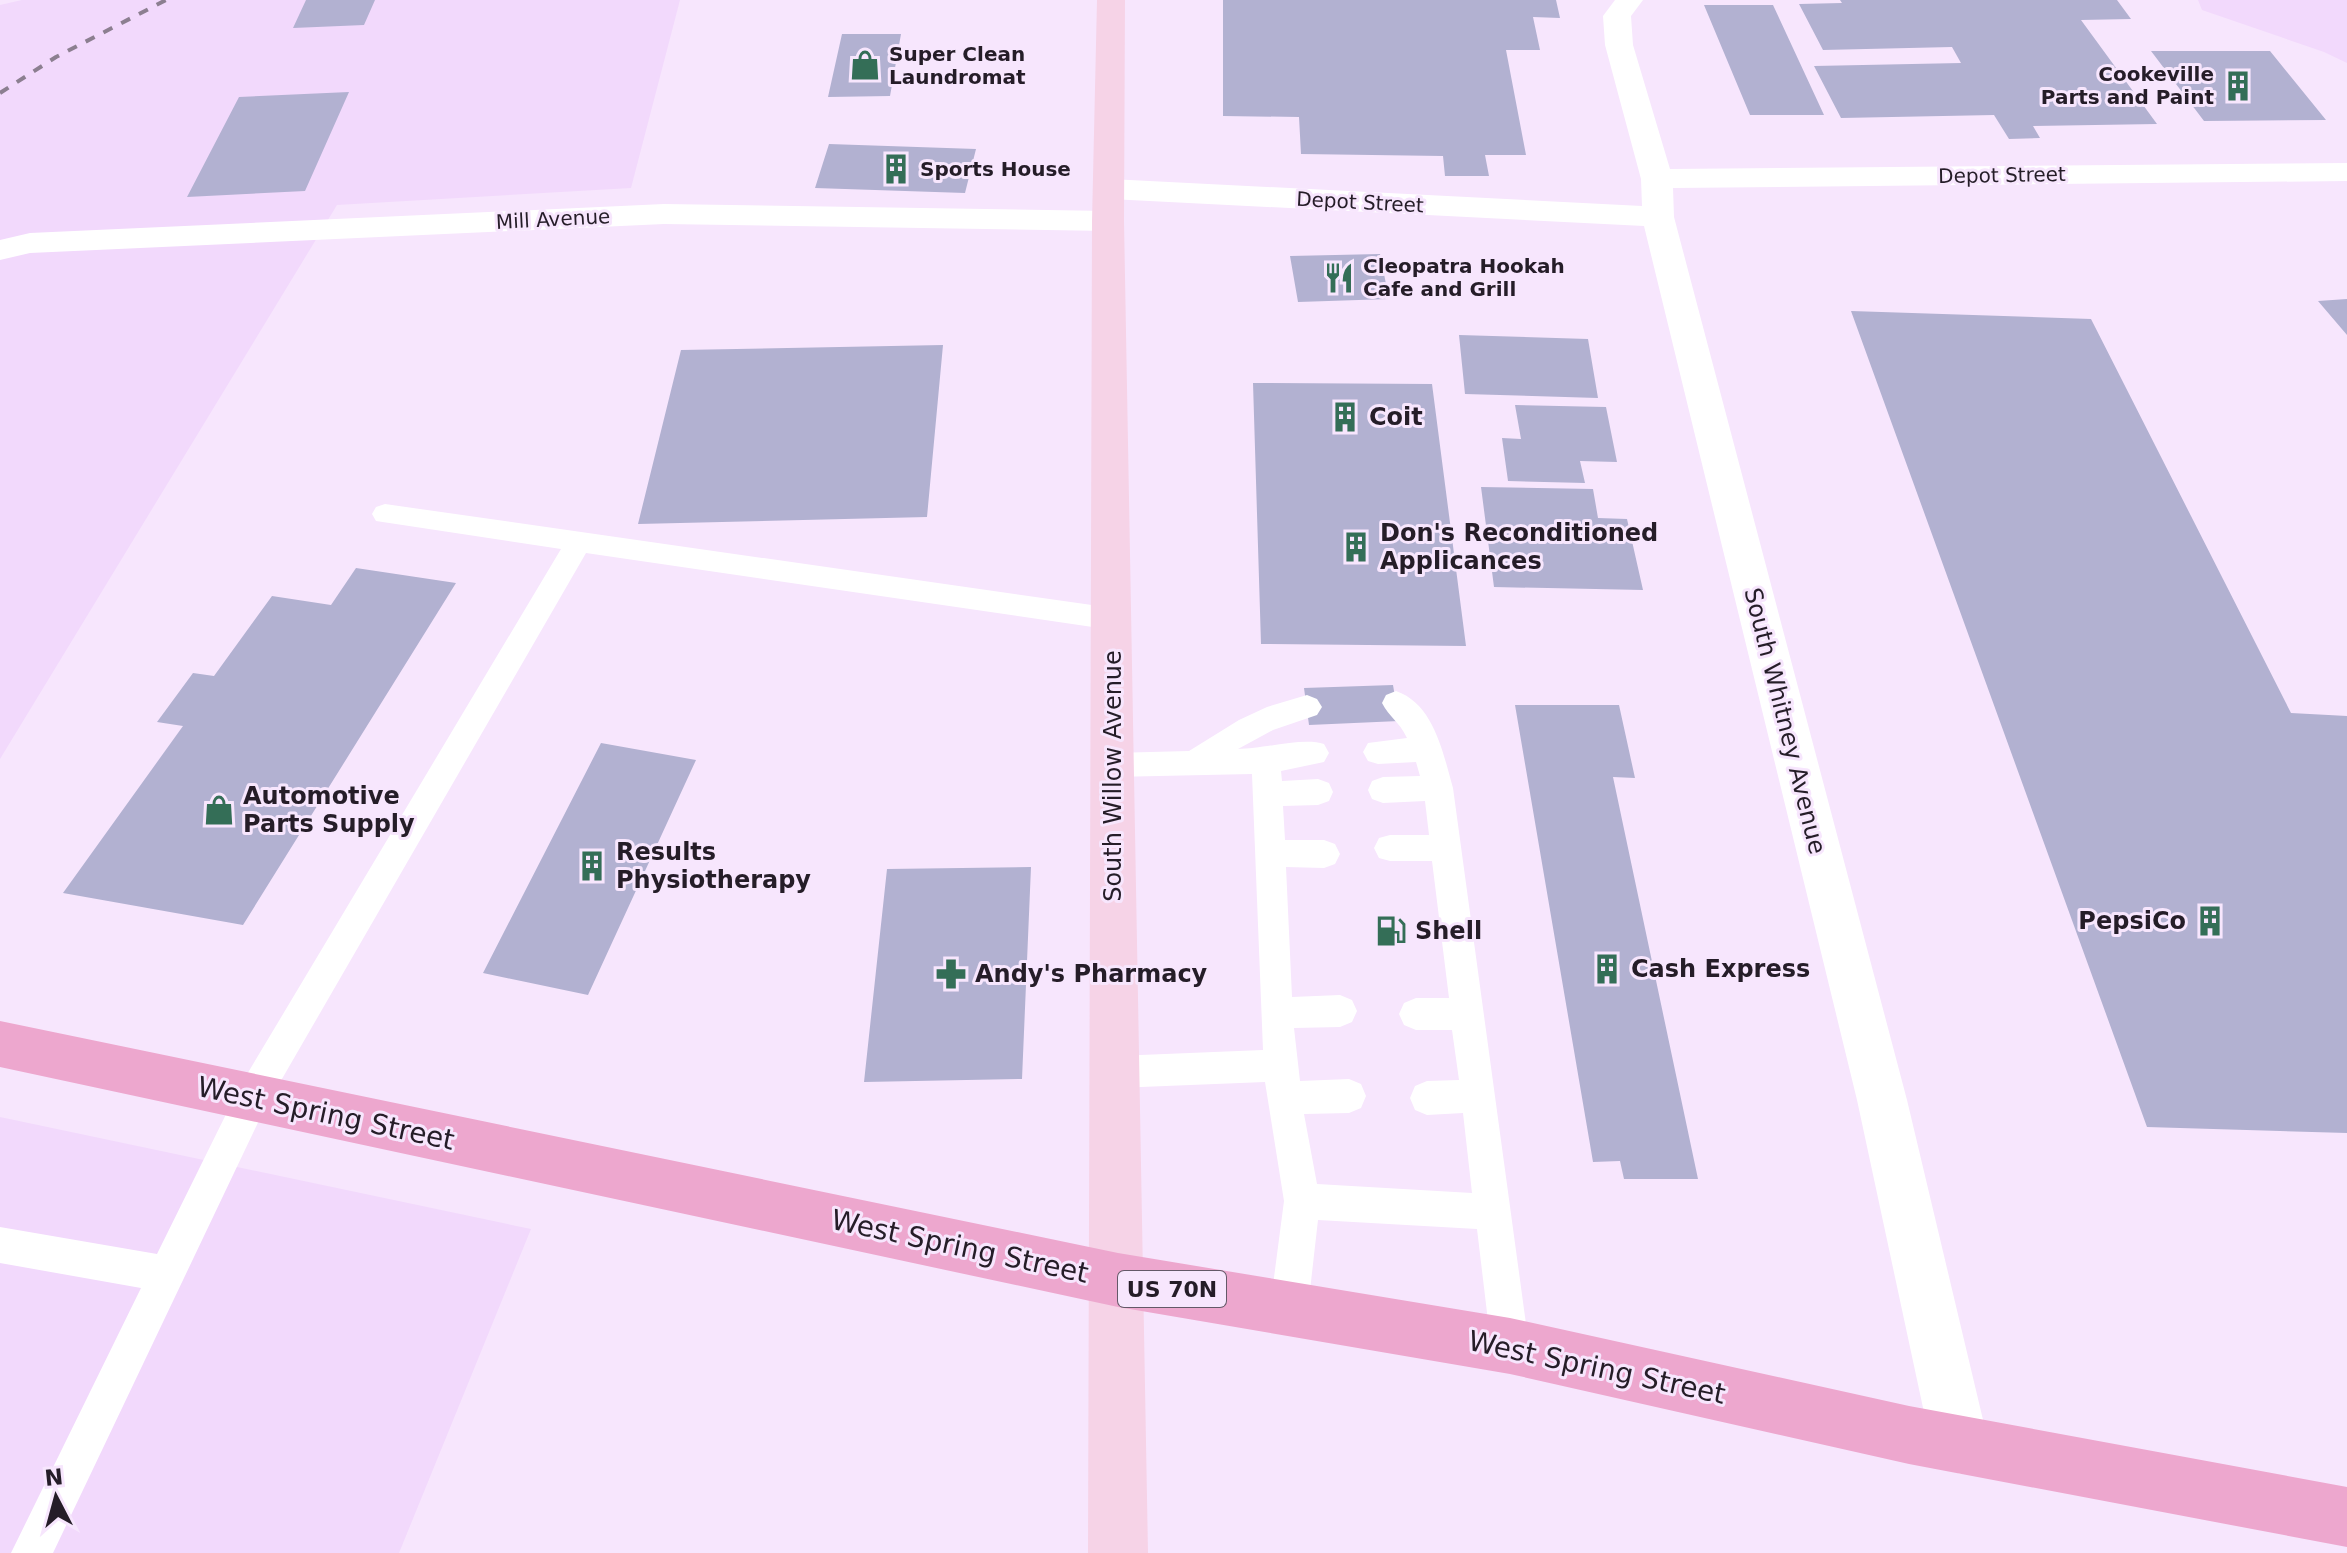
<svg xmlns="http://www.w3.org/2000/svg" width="2347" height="1553" viewBox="0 0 2347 1553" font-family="'DejaVu Sans',sans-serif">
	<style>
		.built { fill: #f2d9fc }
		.building { fill: #b2b1d1 }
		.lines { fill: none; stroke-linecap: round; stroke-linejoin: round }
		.lane { fill: #fff; fill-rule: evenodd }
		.street { fill: #fff; fill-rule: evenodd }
		.secondary { fill: #f6d3e7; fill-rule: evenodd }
		.primary { fill: #eda7ce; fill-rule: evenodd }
		.rail { stroke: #8c7f90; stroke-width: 4; stroke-dasharray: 10 10; stroke-linecap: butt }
		.labels { text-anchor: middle; stroke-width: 6; stroke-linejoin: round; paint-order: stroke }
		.far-poi-label { font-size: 20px; font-weight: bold; fill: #251d28; stroke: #f7e6fd; text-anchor: start }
		.far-street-label { font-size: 20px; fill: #251d28; stroke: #f7e6fd }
		.shield { fill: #f7e6fd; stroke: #645968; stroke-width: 2 }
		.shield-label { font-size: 22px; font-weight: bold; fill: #251d28 }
		.poi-label { font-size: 24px; font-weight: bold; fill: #251d28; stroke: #f7e6fd; text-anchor: start }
		.street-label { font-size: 24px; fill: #251d28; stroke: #f7e6fd }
		.near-street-label { font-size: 28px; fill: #251d28; stroke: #f7e6fd }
	</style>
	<rect width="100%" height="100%" fill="#f7e6fd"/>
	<path class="built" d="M22,0H680L631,188L337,205L0,759V5Z
		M2198,0H2347V63L2324,52L2202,10Z
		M0,1117L531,1229L399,1553H0Z"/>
	<path class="building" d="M306,0H375L364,25L293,28Z
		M1223,0H1556L1560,18L1533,17L1540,50H1506L1526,155H1485L1489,176H1445L1443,156L1301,154L1299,117L1223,116Z
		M1840,0H2117L2131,19L2081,20L2157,124L2033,126L2040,138L2009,139L1994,115L1841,118L1814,66L1961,63L1952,47L1823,50L1799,4L1842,3Z
		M1704,5H1773L1824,115H1750Z
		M842,34H901L890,96L828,97Z
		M2151,51H2270L2326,120L2204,121Z
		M349,92L305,191L187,197L239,97Z
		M829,144L976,149L965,193L815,188Z
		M1380,254L1389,299L1298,302L1290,256Z
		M2347,299V335L2318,301Z
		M1851,311L2091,319L2291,713L2347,716V1133L2147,1127Z
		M1459,335L1588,339L1598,398L1465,394Z
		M943,345L927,517L638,524L681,350Z
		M1253,383L1432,384L1466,646L1261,644Z
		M1515,405L1606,407L1617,462L1580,461L1585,483L1508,481L1502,438L1521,439Z
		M1481,487L1593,489L1598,518L1627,519L1643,590L1494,587Z
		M356,568L456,583L243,925L63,893L183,726L157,722L193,673L214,676L272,596L331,605Z
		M1393,685L1399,721L1309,725L1304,688Z
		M1515,705H1619L1635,778L1613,777L1698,1179H1624L1620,1161L1593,1162Z
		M601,743L696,760L588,995L483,973Z
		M1031,867L1022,1079L864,1082L887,869Z"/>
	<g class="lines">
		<path class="lane" d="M385,504L1113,608L1123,611L1127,619L1123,627L1113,630L586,553L264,1110L53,1553H11L141,1288L0,1263V1227L157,1254L240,1086L561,549L376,521L372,514L376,507Z
			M1396,691C1434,704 1443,753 1453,788L1529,1346L1523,1359L1510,1365L1497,1359L1491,1346L1477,1229L1318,1220L1308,1308L1302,1321L1289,1327L1276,1321L1270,1308L1284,1201L1265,1082L1116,1088L1104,1084L1099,1072L1104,1060L1116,1056L1263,1050L1252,774L1112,777L1101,774L1097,765L1101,756L1112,753L1189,751L1239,720L1267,707L1307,695L1317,699L1322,707L1317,715L1273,730L1238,749C1263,749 1303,737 1324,744L1329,753L1324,762L1281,771L1282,781L1318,779L1329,783L1333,792L1329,801L1318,805L1283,806L1285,840H1324L1335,844L1340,854L1335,864L1324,868L1286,867L1292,997L1340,995L1352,1000L1357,1011L1352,1022L1340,1027L1294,1028L1300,1081L1349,1079L1361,1084L1366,1096L1361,1108L1349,1113L1304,1114L1317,1184L1472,1193L1463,1113L1427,1115L1415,1110L1410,1098L1415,1086L1427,1081L1459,1080L1452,1030H1416L1404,1025L1399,1014L1404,1003L1416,998H1449L1432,861H1390L1379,858L1374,848L1379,838L1390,835H1429L1425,801L1383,803L1372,799L1368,790L1372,781L1383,777L1420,776L1416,762L1378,764L1368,761L1363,752L1368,743L1407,738C1399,721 1389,717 1382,703L1386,695Z"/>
		<path class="street" d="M1615,0H1643L1631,16L1633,45L1670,169L2347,163V181L1673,188L1674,217L1907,1100L1989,1445L1980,1465L1960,1474L1940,1465L1931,1445L1857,1100L1644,226L1110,199L1099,196L1094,189L1099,182L1110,179L1642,206L1641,179L1605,45L1603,16Z
			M664,204L1108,211L1119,214L1124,221L1119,228L1108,231L664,224L30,253L0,260V240L30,233Z"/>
		<path class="secondary" d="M1097,0H1125L1124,221L1148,1553H1088L1092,221Z"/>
		<path class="primary" d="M0,1021L1118,1253L1510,1318L1909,1406L2347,1487V1547L1909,1464L1510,1374L1118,1307L0,1067Z"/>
		<path class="rail" d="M0,93L56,57L166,0"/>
	</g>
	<defs>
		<g id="shop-bare" transform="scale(2.4)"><path d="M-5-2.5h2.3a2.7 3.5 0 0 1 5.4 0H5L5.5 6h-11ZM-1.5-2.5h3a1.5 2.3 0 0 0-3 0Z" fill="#346e57" stroke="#f7e6fd" stroke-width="2.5" paint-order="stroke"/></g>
		<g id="building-bare" transform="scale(2.4)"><path d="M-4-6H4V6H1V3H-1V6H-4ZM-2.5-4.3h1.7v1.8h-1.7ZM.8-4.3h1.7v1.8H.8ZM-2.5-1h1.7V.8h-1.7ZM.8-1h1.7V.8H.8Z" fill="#346e57" stroke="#f7e6fd" stroke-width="2.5" paint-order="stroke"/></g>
		<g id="restaurant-bare" transform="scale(2.4)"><path d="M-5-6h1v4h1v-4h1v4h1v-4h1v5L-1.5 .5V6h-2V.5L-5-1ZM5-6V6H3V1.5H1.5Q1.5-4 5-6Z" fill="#346e57" stroke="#f7e6fd" stroke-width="2.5" paint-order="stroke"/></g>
		<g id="fuel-bare" transform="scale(2.4)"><path d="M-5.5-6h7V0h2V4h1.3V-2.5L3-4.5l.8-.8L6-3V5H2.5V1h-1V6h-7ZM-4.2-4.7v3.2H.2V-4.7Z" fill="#346e57" stroke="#f7e6fd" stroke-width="2.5" paint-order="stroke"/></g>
		<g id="pharmacy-bare" transform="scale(2.4)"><path d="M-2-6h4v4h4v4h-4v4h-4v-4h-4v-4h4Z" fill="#346e57" stroke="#f7e6fd" stroke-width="2.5" paint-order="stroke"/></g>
	</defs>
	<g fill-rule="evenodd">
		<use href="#shop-bare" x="865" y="65"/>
		<use href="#building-bare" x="2238" y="86"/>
		<use href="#building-bare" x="896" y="169"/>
		<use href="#restaurant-bare" x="1339" y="278"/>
		<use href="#building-bare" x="1345" y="417"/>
		<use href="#building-bare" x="1356" y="547"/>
		<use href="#shop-bare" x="219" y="810"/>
		<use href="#building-bare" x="592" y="866"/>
		<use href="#building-bare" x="2210" y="921"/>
		<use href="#fuel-bare" x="1391" y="931"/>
		<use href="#building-bare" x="1607" y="969"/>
		<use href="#pharmacy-bare" x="951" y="974"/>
	</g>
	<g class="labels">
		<g class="far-poi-label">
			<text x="889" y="61">Super Clean<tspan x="889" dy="23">Laundromat</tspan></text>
			<text x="2214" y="81" text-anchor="end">Cookeville<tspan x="2214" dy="23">Parts and Paint</tspan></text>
			<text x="920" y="176">Sports House</text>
			<text x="1363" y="273">Cleopatra Hookah<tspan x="1363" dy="23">Cafe and Grill</tspan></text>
		</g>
		<g class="far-street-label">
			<text transform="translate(2002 175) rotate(-1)" y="7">Depot Street</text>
			<text transform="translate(1360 202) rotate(3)" y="7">Depot Street</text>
			<text transform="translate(553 219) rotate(-3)" y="7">Mill Avenue</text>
		</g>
		<rect class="shield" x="1118" y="1271" width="108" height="36" rx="6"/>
		<g class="shield-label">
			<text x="1172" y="1297">US 70N</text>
		</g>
		<g class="poi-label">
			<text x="1369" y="425">Coit</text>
			<text x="1380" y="541">Don's Reconditioned<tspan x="1380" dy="28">Applicances</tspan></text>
			<text x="243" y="804">Automotive<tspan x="243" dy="28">Parts Supply</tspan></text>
			<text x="616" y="860">Results<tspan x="616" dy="28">Physiotherapy</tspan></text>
			<text x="2186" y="929" text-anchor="end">PepsiCo</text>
			<text x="1415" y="939">Shell</text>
			<text x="1631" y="977">Cash Express</text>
			<text x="975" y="982">Andy's Pharmacy</text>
		</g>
		<g class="street-label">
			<text transform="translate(1785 721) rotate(76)" y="8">South Whitney Avenue</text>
			<text transform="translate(1113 776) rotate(-90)" y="8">South Willow Avenue</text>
		</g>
		<g class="near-street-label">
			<text transform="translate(326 1113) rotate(12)" y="10">West Spring Street</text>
			<text transform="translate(960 1246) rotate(12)" y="10">West Spring Street</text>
			<text transform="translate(1597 1367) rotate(12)" y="10">West Spring Street</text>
		</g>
	</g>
	<g transform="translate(56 1497) rotate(354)" stroke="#f7e6fd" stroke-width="6" paint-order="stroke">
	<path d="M0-6L14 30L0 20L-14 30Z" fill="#251d28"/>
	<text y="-12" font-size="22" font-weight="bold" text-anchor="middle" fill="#251d28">N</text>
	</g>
</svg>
